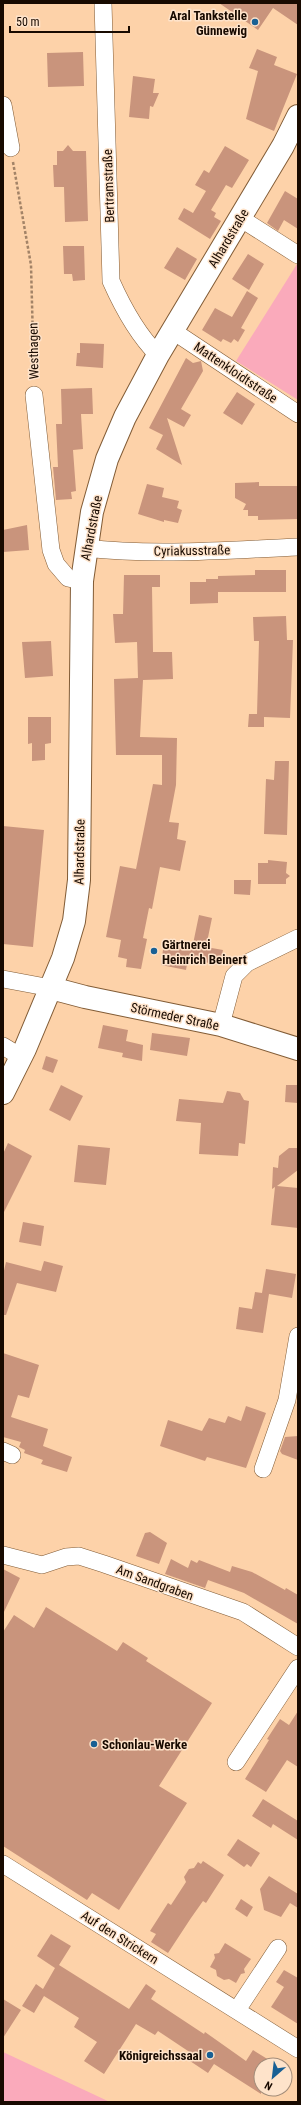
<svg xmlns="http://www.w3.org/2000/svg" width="301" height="2105" viewBox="0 0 301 2105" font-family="'Roboto Condensed',sans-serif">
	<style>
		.green { fill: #faaabb }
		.building { fill: #c9947c }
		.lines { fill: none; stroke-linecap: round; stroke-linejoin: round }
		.minor-casing { stroke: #825c36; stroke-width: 18 }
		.major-casing { stroke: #825c36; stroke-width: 24 }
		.path { stroke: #a38367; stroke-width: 2.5; stroke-dasharray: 3 2; stroke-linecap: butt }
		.minor { stroke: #fff; stroke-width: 17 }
		.major { stroke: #fff; stroke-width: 22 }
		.poi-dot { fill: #196094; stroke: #fee3ca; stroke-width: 1.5 }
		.labels { text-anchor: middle; stroke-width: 3; stroke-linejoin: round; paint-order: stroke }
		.poi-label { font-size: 13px; font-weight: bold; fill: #180a00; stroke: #fee3ca; text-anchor: end }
		.street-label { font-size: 13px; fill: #180a00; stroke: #fee3ca }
	</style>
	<rect width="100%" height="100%" fill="#fdd2a9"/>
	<path class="green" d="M297,264H298V400L236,361Z
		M3,2052L110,2102H3Z"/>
	<path class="building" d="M219,3H298V25L273,8L258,30Z
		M257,49L277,57L274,65L297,74L274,131L246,119L258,71L249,68Z
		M83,52L84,86L48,87L47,53Z
		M133,76L155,79L153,93H159L153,107L150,106L149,119L129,117Z
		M68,145L73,151H86L88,221L65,222L64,187H54L53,165H57V151H63Z
		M225,146L249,160L232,188L226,185L211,210L216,213L214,217L221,221L210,239L178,219L184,208L193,213L206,191L195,185L204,170L209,173Z
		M285,191L298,199V229L284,220L278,231L267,223Z
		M63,246H84L85,280L73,281L72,274H64Z
		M177,247L197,259L185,280L164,268Z
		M248,254L264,264L249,290L232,279Z
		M247,291L258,298L241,328L245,330L238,342L234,339L231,343L223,339L221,342L202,330L215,308L232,317Z
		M80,343L104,344L103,368L76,366L77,353H80Z
		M186,358L193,363L201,361L203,371L181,409L191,415L184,427L167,418L182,465L156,449L163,435L149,428Z
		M92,388L93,414H81L83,449L73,450L76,491L71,492L72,499L56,500L53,467H58L56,424H62L61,389Z
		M237,392L255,404L242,425L223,413Z
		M259,482V486H298V519L258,520V516H248V510H243L246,504L235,498V483Z
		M147,484L164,488L162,497L179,501L177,508L182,510L178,523L164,520V522L138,514Z
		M27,525L29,550L3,552V530Z
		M255,570H286V592H218V603L190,604V582H206V579H218V576L255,575Z
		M124,575H160V587H152L153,652H172L173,679L143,680L140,737L177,738L176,785L169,822L179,823L177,839L186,841L180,871L160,867L152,909L149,908L143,938L147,939L141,969L126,967L127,959L118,957L121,940L106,937L120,866L136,869L153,784L162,785V755H116L114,679L138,678L137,642L115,643L113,614H123Z
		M286,616L287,640H293L290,718L264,717V727H248L249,714H257L259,641H254L253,617Z
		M51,641L53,676L25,678L22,642Z
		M28,717H51V743L45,744V760L32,761V743L28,744Z
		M275,761H289L287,835L264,834L266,779L274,780Z
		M3,826L44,830L33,947L3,944Z
		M268,860L287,862L286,873L290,876L286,879V884H258V863H268Z
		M234,880H251L250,895L234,894Z
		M199,915L212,918L206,947L223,950L220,965L188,959L186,970L161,965L164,942L180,945L181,942L193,944Z
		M103,1025L128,1030L126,1041L143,1045L142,1061L122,1057L123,1053L98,1048Z
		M152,1033L190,1038L187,1056L150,1050Z
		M46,1056L58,1060L53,1073L42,1069Z
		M61,1085L83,1096L70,1121L49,1110Z
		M286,1085H298V1103L285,1102Z
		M227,1091L240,1093L244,1100L249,1101L245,1144L239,1143L238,1156L199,1154L201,1123L176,1121L179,1099L223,1103Z
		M8,1143L32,1156L3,1214V1154Z
		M78,1145L110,1148L106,1185L74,1182Z
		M289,1148H298V1170L277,1186L298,1188V1228L271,1225L275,1187L272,1189L273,1167L278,1168L279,1156Z
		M23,1222L44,1226L41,1246L19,1242Z
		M44,1261L63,1266L56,1292L17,1283L6,1315H3V1275L6,1262L41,1271Z
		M266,1269L296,1274L292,1298L269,1294L263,1333L236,1329L239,1307L252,1309L255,1292L262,1293Z
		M3,1353L39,1365L29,1398L18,1395L11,1417L48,1429L43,1446L72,1457L67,1472L41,1464L43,1460L24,1453L25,1450L19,1447L21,1442L3,1437Z
		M246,1406L266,1413L246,1468L207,1457L205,1461L160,1446L168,1420L202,1431L209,1418L225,1423L228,1416L241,1421Z
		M298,1436V1460L282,1454L280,1451L285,1437Z
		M150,1532L167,1543L159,1564L136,1556L145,1533Z
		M171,1559L188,1568L191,1560L197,1563L199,1560L230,1572L232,1566L252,1572L285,1590L286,1588L298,1595V1624L244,1593L208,1580L205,1588L165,1574Z
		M3,1569L20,1578L3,1614Z
		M46,1607L117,1651L123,1642L148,1658L146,1661L212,1703L159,1786L187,1803L119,1910L92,1893L87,1900L3,1846V1632L14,1615L34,1628Z
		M298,1711V1767L287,1760L266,1792L245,1779L269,1740L267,1739L280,1719L289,1725Z
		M263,1799L298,1821V1840L273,1824L271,1828L252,1816Z
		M238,1839L260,1853L251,1867L247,1864L244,1867L227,1855Z
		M203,1861L224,1875L206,1903L203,1901L191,1918L168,1953L151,1942L156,1934L150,1931L168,1903L171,1905L186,1882L184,1877L189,1869L194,1868L198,1862L201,1864Z
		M269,1876L298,1894V1908L290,1903L281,1917L264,1910L260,1889Z
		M241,1899L253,1907L247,1917L235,1909Z
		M51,1934L71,1946L59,1965L129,2009L146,1984L156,1991L151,1999L204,2034L205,2032L246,2061L253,2050L269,2060L266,2065H261V2094L214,2064L208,2073L187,2059L191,2053L158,2031L155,2035L136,2024L104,2074L84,2061L97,2042L74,2027L79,2018L44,1996L34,2013L22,2006L36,1984L43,1989L55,1968L37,1956Z
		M225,1943L251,1959L244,1969L245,1973L241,1974L236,1983L229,1979L224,1980L217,1976L216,1970L210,1967L215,1958L214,1954L219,1953Z
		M284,1970L298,1978V2024L271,2007L284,1987L276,1982Z
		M3,1999L21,2010L3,2038Z"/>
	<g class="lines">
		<g class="minor-casing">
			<path id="minor" d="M103,3L111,281C123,308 137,334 158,355
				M3,105L11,148
				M240,218L298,255
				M173,331L298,414
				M34,395L51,550L56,564L68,578L82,581
				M85,548C156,556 228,550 298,547
				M3,979L51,988
				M221,1025L234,976L247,963L298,938
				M3,1046L21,1057
				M3,1451L12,1455
				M263,1469L287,1400L298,1336
				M3,1555L42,1565L66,1557L79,1556L104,1564L243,1612L298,1647
				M236,1762L298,1668
				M3,1864L298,2049
				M237,2010L278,1948"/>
		</g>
		<g class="major-casing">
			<path id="major" d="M51,988L85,997L221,1025L298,1049
				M3,1093L25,1049L63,958L74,921L79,880L82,581L92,512L107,459L125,417L158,355L283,146L298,116"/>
		</g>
		<path class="path" d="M13,162L31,265L34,380"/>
		<use href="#minor" class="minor"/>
		<use href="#major" class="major"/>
	</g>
	<g class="poi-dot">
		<circle cx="255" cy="22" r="4"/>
		<circle cx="154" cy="951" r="4"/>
		<circle cx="94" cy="1744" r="4"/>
		<circle cx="210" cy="2055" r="4"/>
	</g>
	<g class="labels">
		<g class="poi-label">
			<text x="247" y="20">Aral Tankstelle<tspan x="247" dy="15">Günnewig</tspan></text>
			<text x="162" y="949" text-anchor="start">Gärtnerei<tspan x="162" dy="15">Heinrich Beinert</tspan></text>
			<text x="102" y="1749" text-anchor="start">Schonlau-Werke</text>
			<text x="202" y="2060">Königreichssaal</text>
		</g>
		<g class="street-label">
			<text transform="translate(108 186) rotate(-92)" y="5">Bertramstraße</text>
			<text transform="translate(228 238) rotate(-59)" y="5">Alhardstraße</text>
			<text transform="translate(33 351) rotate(-91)" y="5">Westhagen</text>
			<text transform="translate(236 372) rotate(34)" y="5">Mattenkloidtstraße</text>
			<text transform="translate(91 528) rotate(-79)" y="5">Alhardstraße</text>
			<text transform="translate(192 550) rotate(-1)" y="5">Cyriakusstraße</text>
			<text transform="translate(79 852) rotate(-89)" y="5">Alhardstraße</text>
			<text transform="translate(175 1016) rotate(12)" y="5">Störmeder Straße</text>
			<text transform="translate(155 1582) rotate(20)" y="5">Am Sandgraben</text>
			<text transform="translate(120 1937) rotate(32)" y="5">Auf den Strickern</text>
		</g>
	</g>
	<rect width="301" height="2105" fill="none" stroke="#180a00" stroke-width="8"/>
	<g transform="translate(273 2077) rotate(208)"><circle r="19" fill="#fee3ca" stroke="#a28c79"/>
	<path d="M0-3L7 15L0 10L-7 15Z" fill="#196094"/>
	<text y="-6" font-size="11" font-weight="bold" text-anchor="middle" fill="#180a00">N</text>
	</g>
	<path d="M10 26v6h119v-6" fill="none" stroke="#180a00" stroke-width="2"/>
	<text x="16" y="26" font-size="12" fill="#180a00" stroke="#fee3ca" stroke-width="3" paint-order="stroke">50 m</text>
</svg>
